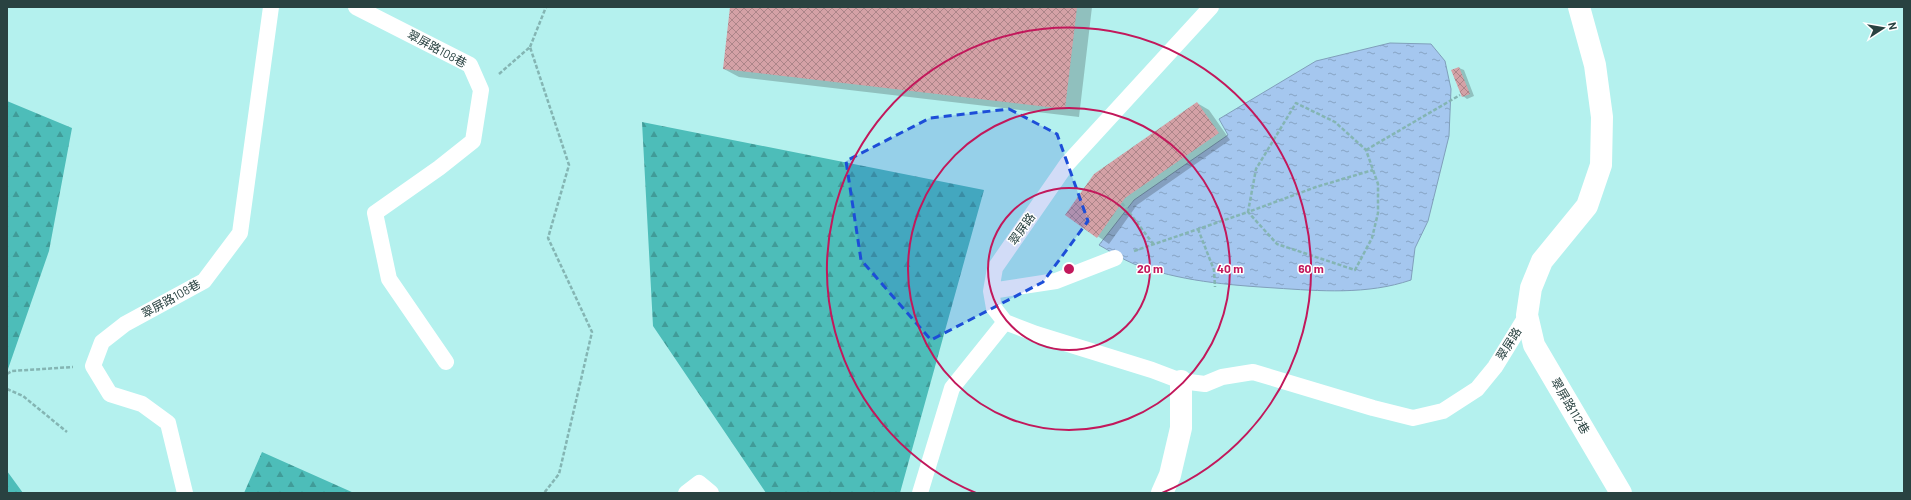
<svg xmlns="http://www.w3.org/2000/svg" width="1911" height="500" viewBox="0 0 1911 500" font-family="Barlow,'Noto Sans TC',sans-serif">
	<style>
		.forest { fill: url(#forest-firs) }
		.water { fill: url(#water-ripples); stroke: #809fbb }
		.shadow { fill: #0003 }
		.building { fill: url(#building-cross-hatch) }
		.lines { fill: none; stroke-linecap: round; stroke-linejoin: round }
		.path { stroke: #84b5b3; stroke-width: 2.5; stroke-dasharray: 4 2; stroke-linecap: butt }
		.lane { stroke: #fff; stroke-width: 16 }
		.street { stroke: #fff; stroke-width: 22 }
		.secondary { stroke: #fff; stroke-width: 22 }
		.marked { fill: #1d4ed8; fill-opacity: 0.2; stroke: #1d4ed8; stroke-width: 3; stroke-dasharray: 8 5; stroke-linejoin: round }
		.ring { fill: none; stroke: #c2185b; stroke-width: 2 }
		.labels { text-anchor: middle; stroke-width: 3; stroke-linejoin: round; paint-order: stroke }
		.street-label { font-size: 12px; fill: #294241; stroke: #fff }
		.centre { fill: #c2185b; stroke: #fff; stroke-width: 2 }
		.ring-label { font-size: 12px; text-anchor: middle; font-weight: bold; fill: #c2185b; stroke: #fff; stroke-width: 3; stroke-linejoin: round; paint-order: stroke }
	</style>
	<defs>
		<pattern id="forest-firs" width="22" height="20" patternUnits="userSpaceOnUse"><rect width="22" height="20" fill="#4dbdb9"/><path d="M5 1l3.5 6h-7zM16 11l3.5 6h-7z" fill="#409b98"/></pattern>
		<pattern id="water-ripples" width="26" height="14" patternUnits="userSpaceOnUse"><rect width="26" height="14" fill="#a5c7ef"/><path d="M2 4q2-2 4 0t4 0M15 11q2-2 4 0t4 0" fill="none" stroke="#86a3c3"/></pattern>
		<pattern id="building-cross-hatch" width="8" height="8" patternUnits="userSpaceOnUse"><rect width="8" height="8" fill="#d4a1a6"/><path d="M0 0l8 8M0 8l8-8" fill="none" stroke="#ac8589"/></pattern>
	</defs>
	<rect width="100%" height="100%" fill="#b4f1ee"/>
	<path class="forest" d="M7,101L72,128L49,251L7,372Z
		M642,122L984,190L900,493H766L653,326Z
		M262,452L354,493H244Z
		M7,471L23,493H7Z"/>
	<path class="water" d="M1390,43L1431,44L1445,61L1451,89L1449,136L1428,221L1415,248L1411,280C1367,295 1320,291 1275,288C1227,285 1179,281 1134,264C1122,259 1110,251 1099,245L1134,200L1228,135L1219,119L1316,61Z"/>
	<path class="shadow" d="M731,7H1092L1079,117L739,77L724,69Z
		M1459,68L1464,70L1474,96L1467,99L1463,96Z
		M1197,103L1209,110L1230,140L1137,205L1109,244L1066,214Z"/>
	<path class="building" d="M730,7H1077L1065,109L723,69Z
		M1459,67L1470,94L1462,97L1451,70Z
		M1197,102L1219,133L1125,198L1097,238L1065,215L1094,174Z"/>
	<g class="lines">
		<path class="path" d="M530,47L546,7
			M499,74L530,47L569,165L548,238L592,332L559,474L544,493
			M1366,150L1460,95
			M1122,203L1154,245
			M1198,229L1214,270L1215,287
			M1134,251L1248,212L1256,169L1296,103L1335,122L1366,150L1378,184V213L1372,238L1355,270L1277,244L1248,212L1316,187L1373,170
			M7,374L12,371L73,367
			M7,389L23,396L67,432"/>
		<path class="lane" d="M356,7L470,65L481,90L473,141L439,168L375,213L389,279L446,362
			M1211,7L1067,164L995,268L991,291L994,308L1005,322L1036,334L1152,370L1181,381L1205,384L1222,377L1253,372L1373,408L1413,418L1443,411L1477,389L1495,367L1527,315
			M991,291L1056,281L1115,258
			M185,493L168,423L142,404L110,394L93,366L102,342L125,324L204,281L240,233L271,7
			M686,493L699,483L711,493
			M920,493L952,388L1005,322"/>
		<path class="street" d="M1162,493L1170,475L1181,428V381"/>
		<path class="secondary" d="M1579,7L1595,65L1602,117L1601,165L1587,206L1542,261L1531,288L1527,315L1534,345L1621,493"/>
	</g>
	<path class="marked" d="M1009,109L1057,134L1088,221L1043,282L931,340L861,260L846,161L930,118Z"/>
	<g class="ring">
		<circle cx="1069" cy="269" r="81"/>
		<circle cx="1069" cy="269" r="161"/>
		<path d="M976 493A242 242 0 1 1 1162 493"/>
	</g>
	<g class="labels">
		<g class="street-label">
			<text transform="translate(437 49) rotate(28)" y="4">翠屏路108巷</text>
			<text transform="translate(1022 229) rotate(-55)" y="4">翠屏路</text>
			<text transform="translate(171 299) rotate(-29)" y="4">翠屏路108巷</text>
			<text transform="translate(1509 344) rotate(-58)" y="4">翠屏路</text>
			<text transform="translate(1570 406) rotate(59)" y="4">翠屏路112巷</text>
		</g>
	</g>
	<circle cx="1069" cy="269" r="6" class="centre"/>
	<g class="ring-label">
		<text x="1150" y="273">20 m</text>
		<text x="1230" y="273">40 m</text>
		<text x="1311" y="273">60 m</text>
	</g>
	<rect width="1911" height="500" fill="none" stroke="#294241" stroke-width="16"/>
	<g transform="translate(1883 28) rotate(78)" stroke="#ffffff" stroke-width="3" paint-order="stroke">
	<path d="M0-3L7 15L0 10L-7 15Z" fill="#294241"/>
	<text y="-6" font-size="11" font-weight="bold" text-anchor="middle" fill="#294241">N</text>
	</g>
</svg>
